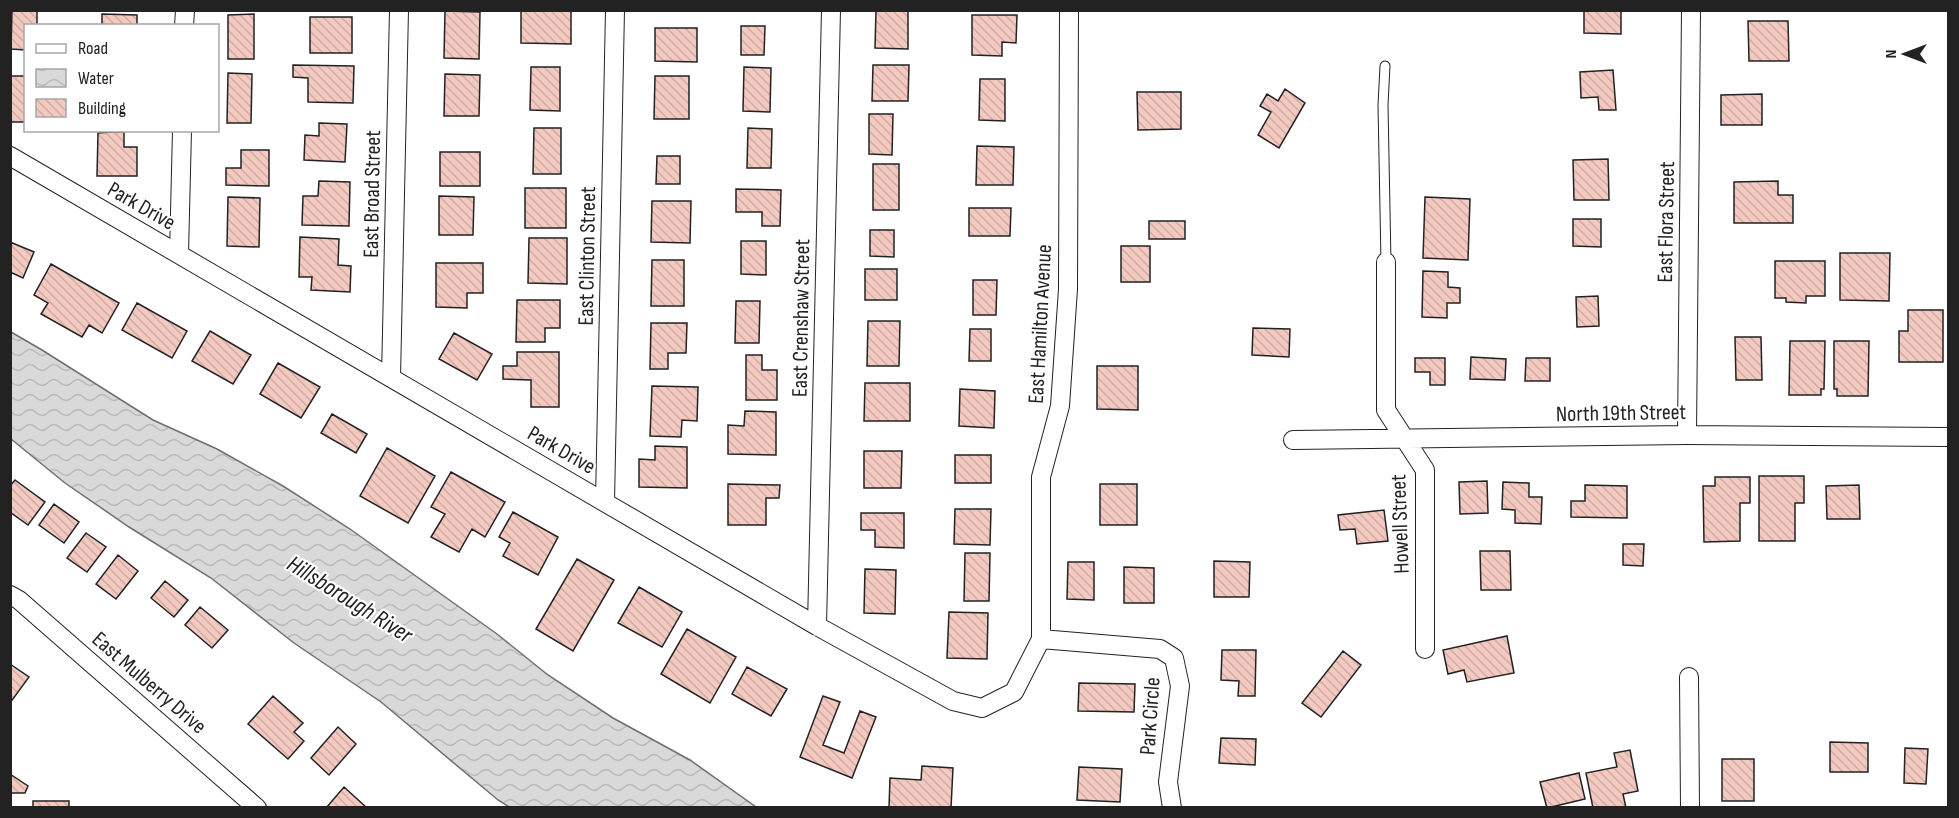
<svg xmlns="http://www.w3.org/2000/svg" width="1959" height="818" viewBox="0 0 1959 818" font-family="'Sofia Sans Condensed',sans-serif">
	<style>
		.water { fill: url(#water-waves); stroke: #6f6f6f; stroke-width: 1.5 }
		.building { fill: url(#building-back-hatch); stroke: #222; stroke-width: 1.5 }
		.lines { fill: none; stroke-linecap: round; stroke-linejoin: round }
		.lane-casing { stroke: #222; stroke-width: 11 }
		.street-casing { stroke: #222; stroke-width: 20 }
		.lane { stroke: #fff; stroke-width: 9 }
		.street { stroke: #fff; stroke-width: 18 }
		.labels { text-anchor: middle; stroke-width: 4.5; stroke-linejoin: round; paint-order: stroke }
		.street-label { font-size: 22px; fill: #222; stroke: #fff }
		.water-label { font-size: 24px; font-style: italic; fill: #222; stroke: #fff }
	</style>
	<defs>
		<pattern id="water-waves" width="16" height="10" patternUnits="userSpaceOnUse" patternTransform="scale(1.5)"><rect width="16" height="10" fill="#d9d9d9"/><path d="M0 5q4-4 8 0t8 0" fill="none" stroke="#bababa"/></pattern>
		<pattern id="building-back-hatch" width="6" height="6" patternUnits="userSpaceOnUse" patternTransform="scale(1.5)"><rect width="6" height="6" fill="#f3c9c0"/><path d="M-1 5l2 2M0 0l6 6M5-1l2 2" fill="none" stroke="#d0aca5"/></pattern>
	</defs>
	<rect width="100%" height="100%" fill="#fff"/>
	<path class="water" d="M11,332L42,350L153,420L217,449L283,486L350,529L497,634L548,675L613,718L690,760L756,807L511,808L498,800L381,702L294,643L211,578L129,527L65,483L11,439Z"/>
	<path class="building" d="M12,10H37V26H26V50L11,49Z
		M521,10H571V44L521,43Z
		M876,10H908V49L875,48Z
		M1584,10H1621V34L1584,33Z
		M445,11L480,12L479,59L444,58Z
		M102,14L137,15V26H102Z
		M254,14V59H228V15Z
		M972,15H1017L1016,43L1002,42V56L972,55Z
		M310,17H352V53H310Z
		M1748,21H1788L1789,61H1749Z
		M741,26H765L764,55H741Z
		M655,28H697V62L655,61Z
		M293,65L354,66L353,103L308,102V78L293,77Z
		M873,65H909L908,101H872Z
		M531,67H560V111L530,110Z
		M744,67L771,68L770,112L743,111Z
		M1613,70L1616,110H1599L1598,97L1581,98L1580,72Z
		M228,73L252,74L251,123H227Z
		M445,74L480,75L479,116H444Z
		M10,76H26V122H10Z
		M655,76H689V119H654Z
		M980,79H1005V121L979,120Z
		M1285,89L1305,103L1279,148L1258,135L1271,112L1260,106L1267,94L1278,101Z
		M1137,92H1181V129L1138,130Z
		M1762,94V125H1721V95Z
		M869,114H893L892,155L869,154Z
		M319,123L347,124L345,162L304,160L305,135L319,136Z
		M534,128H561V174H533Z
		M748,128L772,129L771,168H747Z
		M111,132H124V147H137V176H97L98,133Z
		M977,146L1014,147L1013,185H976Z
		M241,150H269V186L226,185V168H241Z
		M440,152H480V186H440Z
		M657,156H680V184H656Z
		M1608,159L1609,200H1574L1573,160Z
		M873,164H899V210H873Z
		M319,181L350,182L349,226L302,225L303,196H318Z
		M1778,181V195H1793V223H1734V182Z
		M525,188H566V228H525Z
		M736,189L781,190L780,226H762V212H736Z
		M439,196L474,197L473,235H439Z
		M228,197L260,198L259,247L227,246Z
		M1425,197L1470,199L1468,260L1423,258Z
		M652,201H691L690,243L651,242Z
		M969,208H1011L1010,236H969Z
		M1573,219H1601V247L1573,246Z
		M1149,221H1185V239H1149Z
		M870,230H894V257L870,256Z
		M300,237L339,239L338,265L351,266L350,292L311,290L312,277H299Z
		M529,238H567V284L528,283Z
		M741,241H766V275L741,274Z
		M10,242L34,252L23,278L10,272Z
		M1121,246H1150V282H1121Z
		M1840,253H1890L1889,301L1840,300Z
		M652,260H684V306H651Z
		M1775,261H1825V296H1806V303L1786,302V298H1775Z
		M436,263H483V293H467V308L436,307Z
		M51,264L119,303L102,333L89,325L82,337L41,314L48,303L34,295Z
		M865,269H897V300H865Z
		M1423,271L1448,272V287L1460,288V303H1447V318L1422,317Z
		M973,280H997L996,315H973Z
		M1598,296L1599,326L1577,327L1576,297Z
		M517,300H560V328H545V342H516Z
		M736,301H760L759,343H735Z
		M137,303L187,331L172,358L122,330Z
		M1908,310H1943V362H1899V331H1908Z
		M868,321H900L899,366H867Z
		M651,323H687L686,353H668V369H650Z
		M1253,328L1290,329L1289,357L1252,355Z
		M970,329H991V361H969Z
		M210,331L251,355L233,384L192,361Z
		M454,333L492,354L477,380L439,359Z
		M1735,337H1761L1762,380H1736Z
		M1790,341H1825L1824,389H1821V395H1789Z
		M1834,341H1869L1868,396H1837V389H1834Z
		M517,352H559V407H531V380L503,379V366H517Z
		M746,355H762V370H777V400H746Z
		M1471,357L1506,359L1505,380L1470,379Z
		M1415,358H1445V385H1430V372H1415Z
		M1526,358H1550V381H1525Z
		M278,363L320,387L301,418L260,394Z
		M1097,366H1138V410L1097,409Z
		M865,383H910V421H864Z
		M652,386L698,387L697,421L682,420L681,437L650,436Z
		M960,389L995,391L994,428L959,426Z
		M745,411L776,412V455L728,454V425L744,426Z
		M332,414L367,434L356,453L321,433Z
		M655,446L687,447V488L639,487V459L655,460Z
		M387,448L435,476L408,523L360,496Z
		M864,451H902L901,488H864Z
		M955,455H991V483H955Z
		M451,472L505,502L485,537L472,529L459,552L431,537L445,514L431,507Z
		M1759,476H1804V503H1795V541H1759Z
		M1715,477H1750V503H1740V541L1704,542L1703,486H1715Z
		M15,480L45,502L28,525L10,512V486Z
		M1487,481L1488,513L1460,514L1459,482Z
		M1503,482L1529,483V497H1542L1541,524L1515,523V510L1502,509Z
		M728,484L780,485L779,498H766V525H728Z
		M1100,484H1137V525H1100Z
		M1585,485L1627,486V518L1571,517V501H1585Z
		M1859,485L1860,519H1827L1826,486Z
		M54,504L79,522L64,543L39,525Z
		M955,509H991L990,545L954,544Z
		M1384,510L1388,541L1357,544L1355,529L1340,530L1338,515Z
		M513,512L558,537L538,575L503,556L510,543L499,537Z
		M861,513H904V548L875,547V530H861Z
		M86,533L106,547L87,572L67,558Z
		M1623,544H1644L1643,566L1623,565Z
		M1480,551H1510L1511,590H1481Z
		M965,553H990L989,601H964Z
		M118,555L138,571L116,599L96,584Z
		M577,559L614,580L573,651L536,629Z
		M1214,561L1250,562L1249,597H1214Z
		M1068,562H1094V600L1067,599Z
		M1124,567L1154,568V603H1124Z
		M865,569L896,570L895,614L864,613Z
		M165,581L188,600L174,617L151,598Z
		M639,587L682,612L662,647L618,623Z
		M200,607L228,630L212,648L185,625Z
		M949,612L988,613L987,659L947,658Z
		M687,629L736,657L710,703L661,674Z
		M1507,636L1514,673L1467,682L1464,670L1448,674L1443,650Z
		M1222,650H1256L1255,696H1238L1239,681L1221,680Z
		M1343,651L1361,665L1321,717L1302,703Z
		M10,664L29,677L10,703Z
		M747,667L787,689L771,716L732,694Z
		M1079,683L1135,684L1134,712L1078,711Z
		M273,696L303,723L294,732L304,741L288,759L248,724Z
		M823,696L840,702L823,745L844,753L860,711L876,717L852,778L800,757Z
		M338,727L356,744L329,775L311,758Z
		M1221,738L1256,739L1255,765L1219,763Z
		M1830,742L1868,743V772H1830Z
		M1905,748L1928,749L1926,784L1904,783Z
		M1630,750L1638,791L1623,794L1626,808H1593L1586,773L1617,767L1614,753Z
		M1722,759H1754V801H1722Z
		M922,766L953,768L951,808H889L890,778L921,780Z
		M1079,767L1122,769L1120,802L1077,800Z
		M1579,773L1585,799L1547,808L1540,782Z
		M10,774L28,786L25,793H10Z
		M344,787L367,808H326Z
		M33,801H69V808H33Z"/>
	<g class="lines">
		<g class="lane-casing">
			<path id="lane" d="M1385,66L1383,105L1386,262"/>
		</g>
		<g class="street-casing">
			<path id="street" d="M184,26L185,10
				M10,156L817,626L953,701L982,708L1014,692L1041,639V477L1060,406L1068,289L1069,10
				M179,254L182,130
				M1386,262V410L1425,470V649
				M391,378L399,10
				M1687,435L1691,10
				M1293,440L1687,435L1948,437
				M605,502L615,10
				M10,595L19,600L257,808
				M817,626L831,10
				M1041,639L1160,649L1174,658L1180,686L1168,782L1172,808
				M1689,677L1690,808"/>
		</g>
		<use href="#lane" class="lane"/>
		<use href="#street" class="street"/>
	</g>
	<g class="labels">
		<g class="street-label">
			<text transform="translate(371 194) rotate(-89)" y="8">East Broad Street</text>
			<text transform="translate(142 205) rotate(30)" y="8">Park Drive</text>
			<text transform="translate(1665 222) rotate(-89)" y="8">East Flora Street</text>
			<text transform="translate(586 256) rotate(-89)" y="8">East Clinton Street</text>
			<text transform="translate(800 318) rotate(-89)" y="8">East Crenshaw Street</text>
			<text transform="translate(1039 324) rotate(-87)" y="8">East Hamilton Avenue</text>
			<text transform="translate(1621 412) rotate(-1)" y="8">North 19th Street</text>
			<text transform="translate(562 449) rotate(30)" y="8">Park Drive</text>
			<text transform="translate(1399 524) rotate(-92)" y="8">Howell Street</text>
			<text transform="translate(150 682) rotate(41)" y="8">East Mulberry Drive</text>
			<text transform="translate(1149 716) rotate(-86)" y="8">Park Circle</text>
		</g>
		<g class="water-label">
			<text transform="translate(350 599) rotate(32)" y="8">Hillsborough River</text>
		</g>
	</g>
	<rect width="1959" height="818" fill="none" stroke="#222222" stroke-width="24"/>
	<rect x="24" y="24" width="195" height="108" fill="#ffffff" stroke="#a7a7a7" stroke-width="1.5"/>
	<rect x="36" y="44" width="30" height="9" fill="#ffffff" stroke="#a7a7a7" stroke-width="1.5"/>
	<text x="78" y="54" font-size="18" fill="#222222">Road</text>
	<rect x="36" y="69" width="30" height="18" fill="url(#water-waves)" stroke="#a7a7a7" stroke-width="1.5"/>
	<text x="78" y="84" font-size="18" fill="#222222">Water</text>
	<rect x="36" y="99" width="30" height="18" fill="url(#building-back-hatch)" stroke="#a7a7a7" stroke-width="1.5"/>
	<text x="78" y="114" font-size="18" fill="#222222">Building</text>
	<g transform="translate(1905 54) rotate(270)" stroke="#ffffff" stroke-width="4.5" paint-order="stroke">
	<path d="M0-4.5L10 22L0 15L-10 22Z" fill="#222222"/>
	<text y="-9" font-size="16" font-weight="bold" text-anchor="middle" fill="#222222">N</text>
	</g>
</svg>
